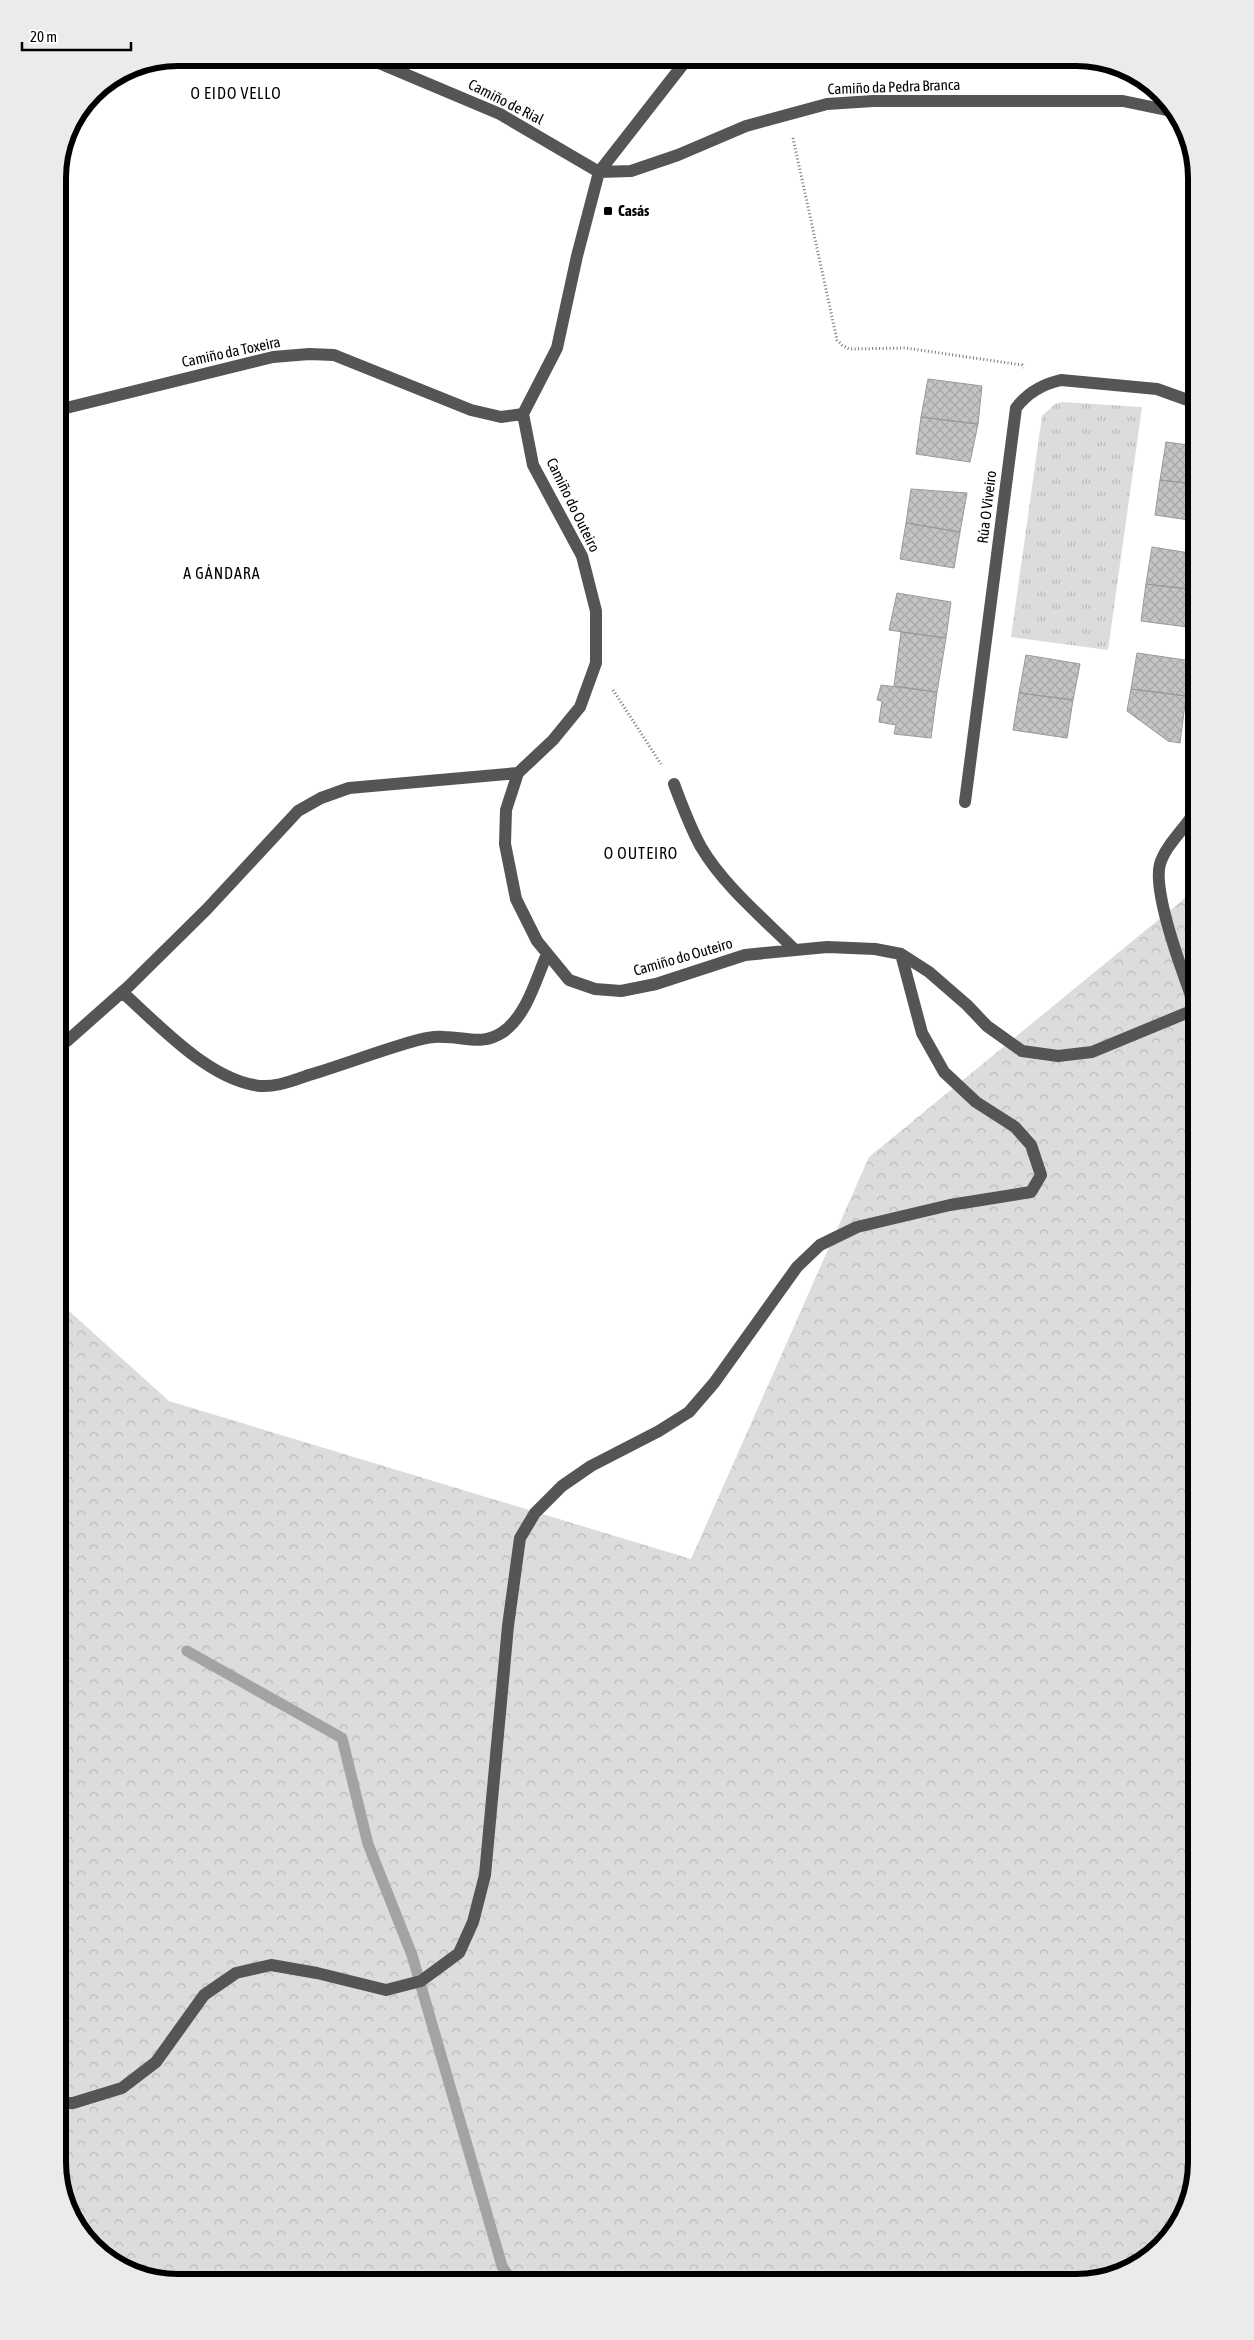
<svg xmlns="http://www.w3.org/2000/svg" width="1254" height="2340" viewBox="0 0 1254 2340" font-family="'Asap Condensed',sans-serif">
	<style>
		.grass { fill: url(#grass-tufts) }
		.forest { fill: url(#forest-crowns) }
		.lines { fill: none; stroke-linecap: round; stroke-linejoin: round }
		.stream { stroke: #a3a3a3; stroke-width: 11 }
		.building { fill: url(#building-cross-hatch); stroke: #999 }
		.path { stroke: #777; stroke-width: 3; stroke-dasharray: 1 2.5; stroke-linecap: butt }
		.minor { stroke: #555; stroke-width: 12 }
		.poi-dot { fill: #000; stroke: #fff; stroke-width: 2 }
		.labels { text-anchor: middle; stroke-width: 4.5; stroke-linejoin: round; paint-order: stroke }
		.street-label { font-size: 15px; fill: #000; stroke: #fff }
		.poi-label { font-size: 15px; font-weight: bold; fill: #000; stroke: #fff; text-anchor: start }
		.neighbourhood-label { font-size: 16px; letter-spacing: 1px; fill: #000; stroke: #fff }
		.rim { fill: none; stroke: #000; stroke-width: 6 }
	</style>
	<defs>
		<pattern id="grass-tufts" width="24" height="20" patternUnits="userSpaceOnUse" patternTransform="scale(1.25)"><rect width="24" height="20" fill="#dcdcdc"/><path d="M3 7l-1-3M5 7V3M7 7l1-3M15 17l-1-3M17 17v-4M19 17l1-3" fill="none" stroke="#bbb"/></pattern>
		<pattern id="forest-crowns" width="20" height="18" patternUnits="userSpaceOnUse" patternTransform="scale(1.25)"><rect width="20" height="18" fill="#dcdcdc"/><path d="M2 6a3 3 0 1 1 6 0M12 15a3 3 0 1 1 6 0" fill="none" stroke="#bbb"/></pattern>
		<pattern id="building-cross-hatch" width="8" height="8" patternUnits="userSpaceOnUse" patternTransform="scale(1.25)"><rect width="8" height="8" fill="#c4c4c4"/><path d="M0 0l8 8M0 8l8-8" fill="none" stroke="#a7a7a7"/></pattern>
	</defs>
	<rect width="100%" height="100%" fill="#fff"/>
	<path class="grass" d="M1062,402L1142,407L1108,650L1011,637L1042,416L1055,404Z"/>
	<path class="forest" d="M1196,889V2162L1176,2229L1122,2273L1076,2282H171L111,2262L67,2208L58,2162V1301L169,1401L691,1559L869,1157Z"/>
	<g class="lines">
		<path class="stream" d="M187,1651L342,1738L368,1844L412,1955L502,2266L512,2282"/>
	</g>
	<path class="building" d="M928,379L982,386L978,424L921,417Z
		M921,417L978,424L970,462L916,454Z
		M1166,442L1196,446V484L1160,480Z
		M1160,480L1196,484V521L1155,515Z
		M911,489L967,493L960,532L906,523Z
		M906,523L960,532L954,568L900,559Z
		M1152,547L1196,554V590L1146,584Z
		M1146,584L1196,590L1195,628L1141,621Z
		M897,593L951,602L946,638L889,630Z
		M901,632L946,638L937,692L894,686Z
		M1137,653L1192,661L1186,696L1131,689Z
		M1026,655L1080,664L1073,700L1019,693Z
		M881,685L937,692L931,738L894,734L896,725L879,722L882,701L877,700Z
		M1131,689L1186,696L1180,743L1168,741L1127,711Z
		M1019,693L1073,700L1067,738L1013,730Z"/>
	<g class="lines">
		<path class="path" d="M793,138L837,340L842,345L849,349L906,348L1022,365L1023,368
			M613,690L661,764"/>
		<path class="minor" d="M367,58L500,114L599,172
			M688,58L599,172L577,256L557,348L523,414L533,465L582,556L596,611V663L580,707L553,740L518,773L506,810L505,844L516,899L537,941L569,980L595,989L621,991L656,984L745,955L827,947L875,949L901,954L929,972L967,1005L987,1026L1022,1051L1058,1056L1092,1052L1196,1009
			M599,172L631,171L678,155L746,126L827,104L873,101H1123L1171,111
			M58,410L273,357L309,354L334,355L471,410L501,417L523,414
			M674,784C682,805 690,827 701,847C724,886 763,918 795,950
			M965,802L1016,408C1028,392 1043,384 1061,380L1157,389L1196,403
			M122,992C158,1024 205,1076 254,1085C272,1089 292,1081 309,1075C346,1064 381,1050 418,1040C425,1038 436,1036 444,1037C466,1037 482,1046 503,1032C527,1015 536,979 547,954
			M1196,1009C1185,979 1152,893 1160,864C1166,844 1186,828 1196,810
			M58,1045L67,1041L129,986L207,909L298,811L321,798L349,788L518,773
			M58,2103H73L122,2088L156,2062L204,1995L236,1973L271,1965L317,1973L386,1990L421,1981L459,1953L473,1922L485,1875L508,1626L520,1538L535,1513L562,1486L591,1466L659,1431L689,1412L714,1383L797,1267L820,1245L857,1227L950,1205L1031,1192L1041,1175L1031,1145L1015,1127L976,1102L944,1072L922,1033L901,954"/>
	</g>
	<rect class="poi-dot" x="603" y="206" width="10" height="10" rx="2.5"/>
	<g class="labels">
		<g class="street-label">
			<text transform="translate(894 87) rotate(-2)" y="5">Camiño da Pedra Branca</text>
			<text transform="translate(506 102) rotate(27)" y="5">Camiño de Rial</text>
			<text transform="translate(231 352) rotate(-12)" y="5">Camiño da Toxeira</text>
			<text transform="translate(573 505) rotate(64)" y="5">Camiño do Outeiro</text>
			<text transform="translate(987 507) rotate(-83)" y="5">Rúa O Viveiro</text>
			<text transform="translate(683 957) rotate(-16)" y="5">Camiño do Outeiro</text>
		</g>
		<g class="poi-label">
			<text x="618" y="216">Casás</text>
		</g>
		<g class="neighbourhood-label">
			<text x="236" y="99">O EIDO VELLO</text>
			<text x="222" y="579">A GÁNDARA</text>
			<text x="641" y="859">O OUTEIRO</text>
		</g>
	</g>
	<path d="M0 0H1254V2340H0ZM178 66H1076A112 112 0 0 1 1188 178V2162A112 112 0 0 1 1076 2274H178A112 112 0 0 1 66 2162V178A112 112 0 0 1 178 66Z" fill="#ebebeb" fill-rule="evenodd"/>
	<path class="rim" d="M178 66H1076A112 112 0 0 1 1188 178V2162A112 112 0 0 1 1076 2274H178A112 112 0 0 1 66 2162V178A112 112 0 0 1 178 66Z"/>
	<path d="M22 42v8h109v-8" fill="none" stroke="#000000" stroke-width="2.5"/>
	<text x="30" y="42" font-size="15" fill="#000000" stroke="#ffffff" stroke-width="4" paint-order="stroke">20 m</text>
</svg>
